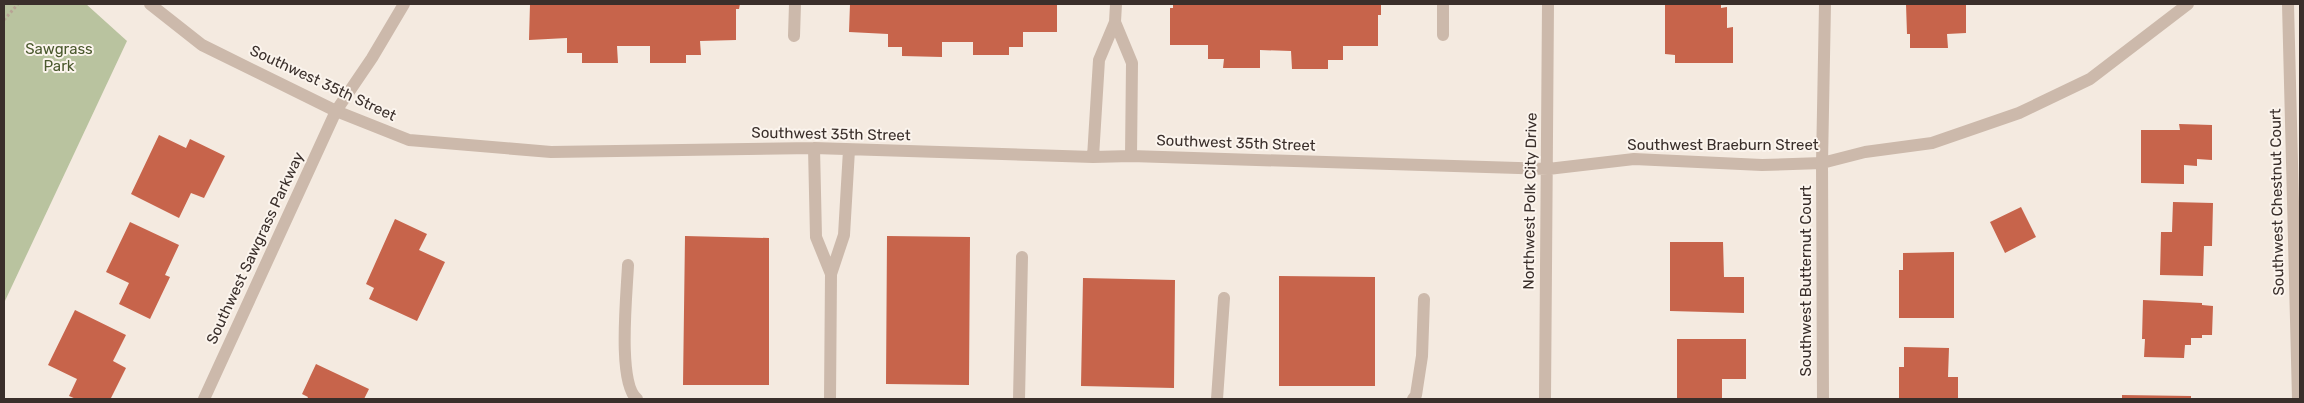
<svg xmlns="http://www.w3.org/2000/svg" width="2304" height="403" viewBox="0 0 2304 403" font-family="Rubik,sans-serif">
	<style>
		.green { fill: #b9c39f }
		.building { fill: #c7644b }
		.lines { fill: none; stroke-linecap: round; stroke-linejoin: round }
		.path { stroke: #b8a395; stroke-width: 3; stroke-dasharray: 2.5 2.5; stroke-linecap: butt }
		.minor { stroke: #ccb9ab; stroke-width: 12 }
		.labels { text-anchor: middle; stroke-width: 4; stroke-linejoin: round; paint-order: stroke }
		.park-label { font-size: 15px; fill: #4b592e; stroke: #fbf4ed }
		.street-label { font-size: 15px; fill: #3a2f2b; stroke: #fbf4ed }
	</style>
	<rect width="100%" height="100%" fill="#f4eae0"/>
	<path class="green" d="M4,4H86L127,41L4,303Z"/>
	<path class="building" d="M530,4H740L739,9H736V40L700,41L701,55H686V63H650V46H617L618,63H582V53H567V38L529,40Z
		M850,4H1057V32H1023V47H1009V55H973V42H942V57L902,56V47H888V34L849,32Z
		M1173,4H1381V15H1378V46H1343V60H1328V69H1292L1291,51L1260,50V68H1223L1224,59H1208V45H1170V8H1173Z
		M1665,4H1721V8L1727,7V28L1733,27V63H1675V55L1665,54Z
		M1906,4H1966V33L1947,34L1948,48H1910V34H1907Z
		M2179,124L2212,125V160L2197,159V166L2184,165V184L2141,183V130H2180Z
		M159,135L186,148L190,139L225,156L204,198L191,193L179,218L131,194Z
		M2173,202L2213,203L2212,246H2204L2203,276L2160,275L2161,232H2172Z
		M2021,207L2036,237L2005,253L1990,222Z
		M395,219L427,234L419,250L445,262L417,321L369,299L374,288L366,284Z
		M130,222L179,245L165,275L170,277L150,319L119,304L129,283L106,272Z
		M685,236L769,238V385H683Z
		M887,236L970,237L969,385L886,384Z
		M1670,242H1723L1724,277H1744V313L1670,311Z
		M1954,252V318H1899V270H1903V253Z
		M1279,276L1375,277V386H1279Z
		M1083,278L1175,280L1174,388L1081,386Z
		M2143,300L2202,303V305L2213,306L2212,335H2202V338H2191V345H2185L2184,358L2144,357L2145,339H2142Z
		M75,310L126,335L113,361L126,368L111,398L76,399L69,396L77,379L48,365Z
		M1677,339H1746V379H1722V399H1677Z
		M1904,347L1949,348L1948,377H1958V399H1899V367H1904Z
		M316,364L369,389L364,399H307L308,397L302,394Z
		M2122,395L2191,396V399H2122Z"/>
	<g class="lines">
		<path class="path" d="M4,20L18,4"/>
		<path class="minor" d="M150,4L202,45L336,111L409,140L551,152L814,148L1093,157L1131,156L1548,169L1634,159L1762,165L1822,163L1865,152L1932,143L2019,113L2090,79L2188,4
			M2288,4L2298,399
			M1115,22L1132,63L1131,156
			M1443,35V4
			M794,36L795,4
			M814,148L816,237L831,274
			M1093,157L1099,60L1115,22L1116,4
			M628,265C627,292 617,383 637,399
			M204,399L336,111L372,58L404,4
			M830,399L831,274L844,235L849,150
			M1019,399L1022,257
			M1217,399L1224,298
			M1413,399L1416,395L1422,356L1424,299
			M1545,399L1548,4
			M1823,399L1822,163L1825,4"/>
	</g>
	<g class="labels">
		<g class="park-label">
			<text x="59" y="54">Sawgrass<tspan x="59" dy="17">Park</tspan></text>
		</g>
		<g class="street-label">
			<text transform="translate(323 83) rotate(25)" y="5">Southwest 35th Street</text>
			<text transform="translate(831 134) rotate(1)" y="5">Southwest 35th Street</text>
			<text transform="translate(1236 143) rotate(2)" y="5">Southwest 35th Street</text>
			<text x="1723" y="150">Southwest Braeburn Street</text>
			<text transform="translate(1530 201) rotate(-89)" y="5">Northwest Polk City Drive</text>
			<text transform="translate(2277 202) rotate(-91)" y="5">Southwest Chestnut Court</text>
			<text transform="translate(255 248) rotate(-65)" y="5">Southwest Sawgrass Parkway</text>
			<text transform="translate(1806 281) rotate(-90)" y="5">Southwest Butternut Court</text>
		</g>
	</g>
	<rect width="2304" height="403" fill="none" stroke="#3a2f2b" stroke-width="10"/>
</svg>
